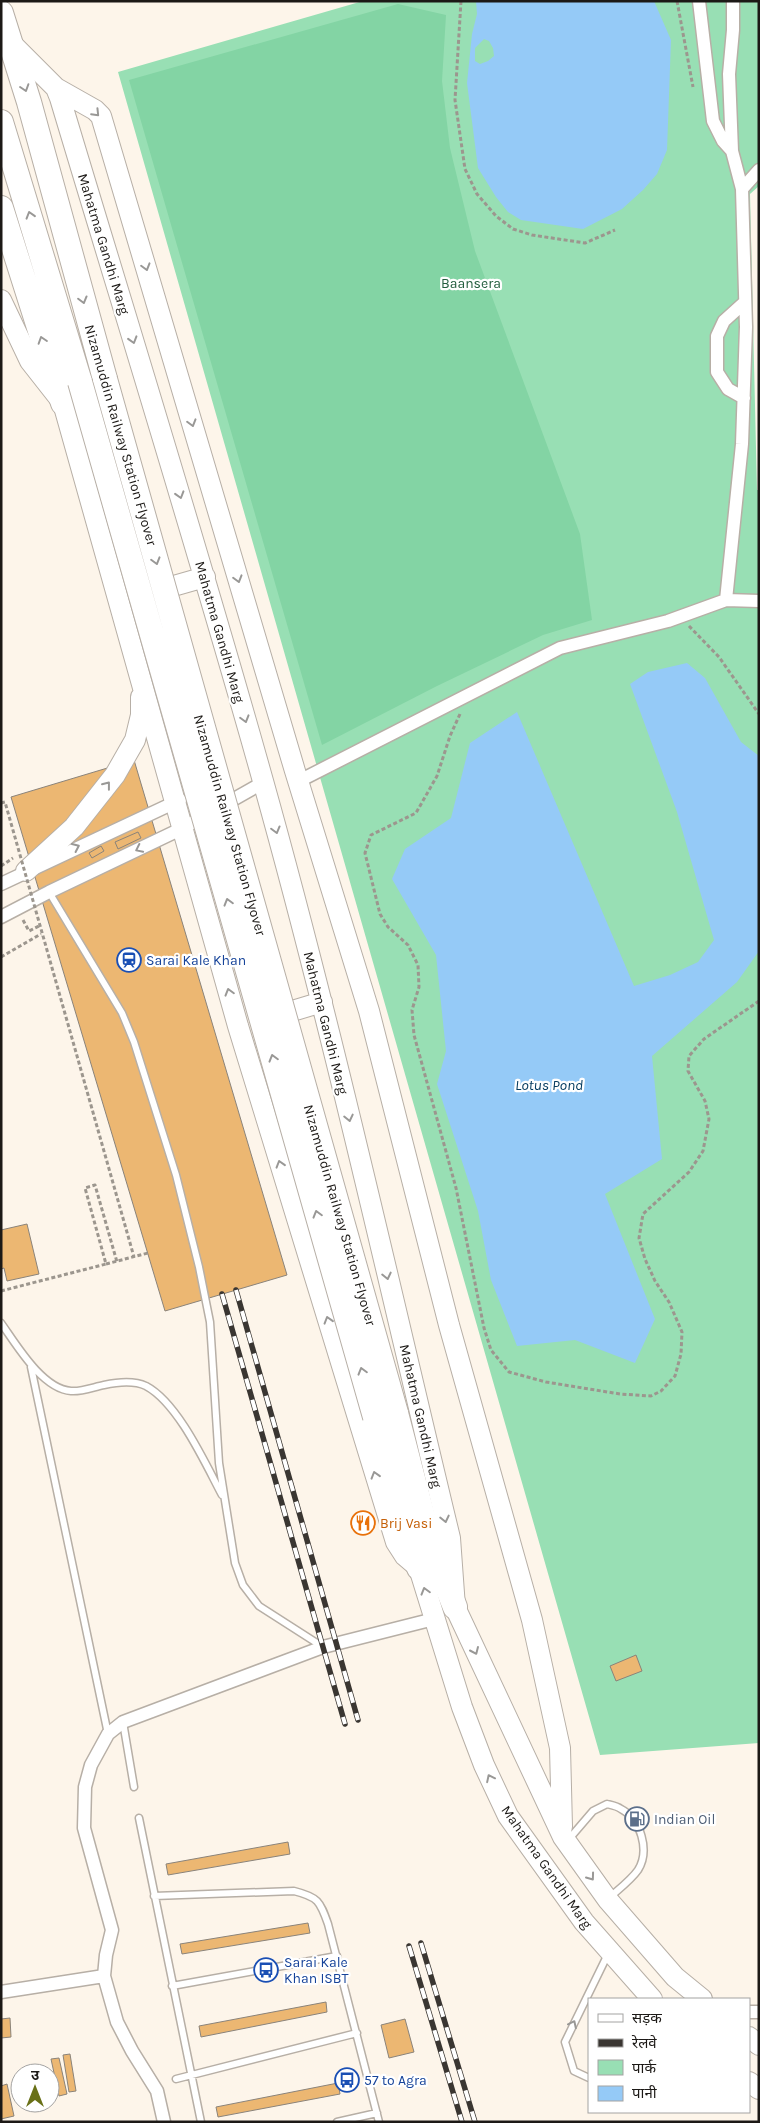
<svg xmlns="http://www.w3.org/2000/svg" width="760" height="2123" viewBox="0 0 760 2123" font-family="Karla,'Noto Sans Devanagari',sans-serif">
	<style>
		.green { fill: #98dfb4 }
		.forest { fill: #83d4a4 }
		.water { fill: #95caf7; fill-rule: evenodd }
		.building { fill: #ecb772; stroke: #8a837a }
		.lines { fill: none; stroke-linecap: round; stroke-linejoin: round }
		.lane-casing { stroke: #b7afa6; stroke-width: 9 }
		.street-casing { stroke: #b7afa6; stroke-width: 15 }
		.primary-casing { stroke: #b7afa6; stroke-width: 22 }
		.highway-casing { stroke: #b7afa6; stroke-width: 26 }
		.path { stroke: #9c968e; stroke-width: 3; stroke-dasharray: 4 2.5; stroke-linecap: butt }
		.lane { stroke: #fff; stroke-width: 6 }
		.street { stroke: #fff; stroke-width: 12 }
		.primary { stroke: #fff; stroke-width: 20 }
		.highway { stroke: #fff; stroke-width: 24 }
		.rail-casing { stroke: #3a3632; stroke-width: 5.5 }
		.rail { stroke: #fff; stroke-width: 4; stroke-dasharray: 11; stroke-linecap: butt }
		.highway-bridge-casing { stroke: #b7afa6; stroke-width: 26; stroke-linecap: butt }
		.path-bridge { stroke: #9c968e; stroke-width: 3; stroke-dasharray: 4 2.5; stroke-linecap: butt }
		.highway-bridge { stroke: #fff; stroke-width: 24 }
		.oneway { stroke: #999896 }
		.labels { text-anchor: middle; stroke-width: 4.5; stroke-linejoin: round; paint-order: stroke }
		.street-label { font-size: 14px; fill: #1c1916; stroke: #fff }
		.park-label { font-size: 14px; fill: #225d3d; stroke: #fff }
		.transit-label { font-size: 14px; fill: #164399; stroke: #fff; text-anchor: start }
		.food-label { font-size: 14px; fill: #c56008; stroke: #fff; text-anchor: start }
		.service-label { font-size: 14px; fill: #4e5e75; stroke: #fff; text-anchor: start }
		.water-label { font-size: 15px; font-style: italic; fill: #063c60; stroke: #fff }
	</style>
	<rect width="100%" height="100%" fill="#fdf5ea"/>
	<path class="green" d="M363,1H759V186L750,194L757,490H759V1743L600,1755L118,72Z"/>
	<path class="forest" d="M398,4L446,15L442,81L450,148L475,251L580,534L592,620L543,635L437,686L322,745L129,80Z"/>
	<path class="water" d="M476,1H654L671,40L667,150L657,174L643,190L622,209L583,229L521,220L508,212L496,197L478,168L467,83L472,34L477,14ZM484,39L489,41L493,48L494,56L488,61L480,64L475,61V48Z
		M687,663L705,678L741,742L759,756V951L737,982L652,1056L662,1159L605,1194L655,1319L635,1363L575,1340L517,1346L491,1280L478,1211L437,1084L446,1051L436,955L392,879L405,849L451,818L470,743L517,712L634,986L670,975L698,962L714,940L677,812L630,684L648,672Z"/>
	<path class="building" d="M134,760L287,1275L165,1311L11,797Z
		M138,832L141,838L118,849L115,842Z
		M101,846L104,851L92,858L89,853Z
		M27,1224L39,1274L7,1281L4,1268L1,1269V1230Z
		M636,1655L642,1671L616,1681L610,1666Z
		M288,1842L290,1854L168,1875L166,1864Z
		M308,1923L310,1933L182,1954L180,1944Z
		M326,2002L327,2012L201,2037L199,2026Z
		M10,2018L11,2037L1,2038V2019Z
		M405,2019L414,2052L389,2058L381,2025Z
		M70,2054L76,2091L69,2092L63,2055Z
		M59,2058L67,2094L59,2096L51,2059Z
		M338,2083L340,2094L218,2117L216,2107Z
		M7,2084L14,2116L1,2119V2086Z"/>
	<g class="lines">
		<g class="lane-casing">
			<path id="lane" d="M49,892L122,1013L134,1042L176,1175L199,1267L210,1322L219,1463L235,1563L243,1585L259,1606L323,1647
				M1,1323C16,1344 42,1389 71,1391C81,1392 94,1387 104,1385C118,1382 133,1380 146,1386C178,1403 205,1463 222,1495
				M31,1367L108,1734
				M123,1722L134,1787
				M139,1818L201,2122
				M569,1839L593,1811L607,1804C611,1805 617,1806 621,1809C641,1819 650,1851 638,1870C631,1880 619,1889 610,1897
				M154,1896L294,1891C318,1897 320,1901 328,1924L379,2122
				M172,1986L337,1956
				M589,2078L574,2071L565,2042L608,1954
				M176,2079L357,2033
				M337,2122L377,2113"/>
		</g>
		<g class="street-casing">
			<path id="street" d="M732,151L729,74L733,30V1
				M742,189L759,170
				M744,398L728,389L717,372V336L724,321L745,302
				M726,600L759,601
				M299,781L560,648L668,621L726,600L742,444L746,327L742,189L732,151L723,141L713,121L699,1
				M1,884L180,800
				M1,917L49,892L183,828L264,782
				M1,1992L104,1976
				M749,2012H759
				M164,2122L157,2091L132,2051L117,2022L104,1976L106,1955L112,1930L84,1828L85,1787L91,1765L108,1734L123,1722L323,1647L434,1619"/>
		</g>
		<g class="primary-casing">
			<path id="primary" d="M10,42L56,88L60,98C128,325 199,552 263,781C333,1031 389,1285 450,1538L455,1607L563,1837L608,1900L675,1977L702,1999
				M56,88L95,110L101,116L295,771L369,1011L449,1325L532,1620L560,1748L562,1827
				M1,300L30,361L63,403L238,1026L396,1542L405,1556L419,1568L462,1707L484,1765L508,1816L584,1922L652,1999
				M149,593L205,577
				M26,871L74,827L115,775L135,740L141,715V697
				M269,1018L322,1002
				M749,2037L759,2045
				M749,2082L759,2089"/>
		</g>
		<g class="highway-casing">
			<path id="highway" d="M1,13L29,102L105,379
				M1,122L80,382
				M1,208L63,403
				M396,1413L430,1544L455,1607
				M375,1417L419,1568"/>
		</g>
		<path class="path" d="M461,1L455,100L465,169L477,194L496,216L513,229L532,235L585,243L615,230
			M677,1L693,87
			M689,626L719,657L759,714
			M460,714L450,736L437,776L416,813L371,835L365,853L380,914L388,927L408,945L418,965L419,987L412,1010L414,1035L456,1188L484,1328L491,1350L509,1372L546,1382L620,1394L651,1396L661,1391L675,1376L681,1354L682,1332L669,1302L655,1281L645,1259L639,1238L643,1214L689,1172L703,1151L709,1119L705,1101L688,1071L689,1056L704,1039L759,1001
			M1,866L13,858
			M23,920L29,931L39,926
			M1,957L41,934
			M106,1264L148,1253
			M1,1291L106,1264L85,1188L95,1185L117,1262"/>
		<use href="#lane" class="lane"/>
		<use href="#street" class="street"/>
		<use href="#primary" class="primary"/>
		<use href="#highway" class="highway"/>
		<g class="rail-casing">
			<path id="rail" d="M236,1290L358,1720
				M222,1294L345,1724
				M421,1943L475,2122
				M409,1946L462,2122"/>
		</g>
		<use href="#rail" class="rail"/>
		<g class="highway-bridge-casing">
			<path id="highway-bridge" d="M105,379L396,1413
				M80,382L375,1417"/>
		</g>
		<path class="path-bridge" d="M1,803L5,802L134,1257"/>
		<use href="#highway-bridge" class="highway-bridge"/>
	</g>
	<defs><path id="oneway-chevron" d="M-2-3.5L2.5 0L-2 3.5" fill="none" stroke-width="1.6" stroke-linecap="round" stroke-linejoin="round" transform="scale(1.25)"/></defs>
	<g class="oneway">
		<use href="#oneway-chevron" transform="translate(25 88) rotate(72)"/>
		<use href="#oneway-chevron" transform="translate(96 113) rotate(46)"/>
		<use href="#oneway-chevron" transform="translate(30 215) rotate(-107)"/>
		<use href="#oneway-chevron" transform="translate(146 267) rotate(74)"/>
		<use href="#oneway-chevron" transform="translate(83 300) rotate(75)"/>
		<use href="#oneway-chevron" transform="translate(42 340) rotate(-108)"/>
		<use href="#oneway-chevron" transform="translate(133 340) rotate(73)"/>
		<use href="#oneway-chevron" transform="translate(192 423) rotate(74)"/>
		<use href="#oneway-chevron" transform="translate(180 495) rotate(73)"/>
		<use href="#oneway-chevron" transform="translate(156 561) rotate(74)"/>
		<use href="#oneway-chevron" transform="translate(238 579) rotate(74)"/>
		<use href="#oneway-chevron" transform="translate(245 719) rotate(74)"/>
		<use href="#oneway-chevron" transform="translate(107 785) rotate(-52)"/>
		<use href="#oneway-chevron" transform="translate(276 830) rotate(75)"/>
		<use href="#oneway-chevron" transform="translate(76 847) rotate(-25)"/>
		<use href="#oneway-chevron" transform="translate(139 849) rotate(154)"/>
		<use href="#oneway-chevron" transform="translate(228 902) rotate(-106)"/>
		<use href="#oneway-chevron" transform="translate(229 992) rotate(-106)"/>
		<use href="#oneway-chevron" transform="translate(273 1058) rotate(-106)"/>
		<use href="#oneway-chevron" transform="translate(349 1118) rotate(77)"/>
		<use href="#oneway-chevron" transform="translate(280 1164) rotate(-107)"/>
		<use href="#oneway-chevron" transform="translate(317 1214) rotate(-106)"/>
		<use href="#oneway-chevron" transform="translate(387 1276) rotate(77)"/>
		<use href="#oneway-chevron" transform="translate(328 1320) rotate(-107)"/>
		<use href="#oneway-chevron" transform="translate(362 1371) rotate(-106)"/>
		<use href="#oneway-chevron" transform="translate(375 1475) rotate(-107)"/>
		<use href="#oneway-chevron" transform="translate(445 1519) rotate(77)"/>
		<use href="#oneway-chevron" transform="translate(425 1591) rotate(-106)"/>
		<use href="#oneway-chevron" transform="translate(475 1651) rotate(66)"/>
		<use href="#oneway-chevron" transform="translate(490 1778) rotate(-116)"/>
		<use href="#oneway-chevron" transform="translate(591 1877) rotate(54)"/>
		<use href="#oneway-chevron" transform="translate(573 2024) rotate(-64)"/>
	</g>
	<defs>
		<g id="station-ring" transform="scale(1.25)"><circle r="9.5" fill="#fff" stroke="#1a4fb4" stroke-width="1.5"/><path d="M-3-6H3Q5-6 5-4V2Q5 4 3 4L4.5 6H3L1.5 4h-3L-3 6H-4.5L-3 4Q-5 4-5 2V-4Q-5-6-3-6ZM-3.5-4v3h7v-3ZM-3.5 1v1.5H-2V1ZM2 1v1.5H3.5V1Z" fill="#1a4fb4"/></g>
		<g id="restaurant-ring" transform="scale(1.25)"><circle r="9.5" fill="#fff" stroke="#e8710a" stroke-width="1.5"/><path d="M-5-6h1v4h1v-4h1v4h1v-4h1v5L-1.5 .5V6h-2V.5L-5-1ZM5-6V6H3V1.5H1.5Q1.5-4 5-6Z" fill="#e8710a"/></g>
		<g id="fuel-ring" transform="scale(1.25)"><circle r="9.5" fill="#fff" stroke="#5c6f8a" stroke-width="1.5"/><path d="M-5.5-6h7V0h2V4h1.3V-2.5L3-4.5l.8-.8L6-3V5H2.5V1h-1V6h-7ZM-4.2-4.7v3.2H.2V-4.7Z" fill="#5c6f8a"/></g>
		<g id="bus-ring" transform="scale(1.25)"><circle r="9.5" fill="#fff" stroke="#1a4fb4" stroke-width="1.5"/><path d="M-5-6H5V4H4V6H2V4H-2V6H-4V4H-5ZM-3.5-4V0h7V-4ZM-3.5 1.2v1.5H-2V1.2ZM2 1.2v1.5H3.5V1.2Z" fill="#1a4fb4"/></g>
	</defs>
	<g fill-rule="evenodd">
		<use href="#station-ring" x="129" y="960"/>
		<use href="#restaurant-ring" x="363" y="1523"/>
		<use href="#fuel-ring" x="637" y="1819"/>
		<use href="#bus-ring" x="266" y="1970"/>
		<use href="#bus-ring" x="347" y="2080"/>
	</g>
	<g class="labels">
		<g class="street-label">
			<text transform="translate(104 244) rotate(73)" y="5">Mahatma Gandhi Marg</text>
			<text transform="translate(121 435) rotate(74)" y="5">Nizamuddin Railway Station Flyover</text>
			<text transform="translate(220 632) rotate(74)" y="5">Mahatma Gandhi Marg</text>
			<text transform="translate(230 825) rotate(74)" y="5">Nizamuddin Railway Station Flyover</text>
			<text transform="translate(326 1023) rotate(76)" y="5">Mahatma Gandhi Marg</text>
			<text transform="translate(340 1215) rotate(74)" y="5">Nizamuddin Railway Station Flyover</text>
			<text transform="translate(421 1416) rotate(77)" y="5">Mahatma Gandhi Marg</text>
			<text transform="translate(547 1867) rotate(55)" y="5">Mahatma Gandhi Marg</text>
		</g>
		<g class="park-label">
			<text x="471" y="288">Baansera</text>
		</g>
		<g class="transit-label">
			<text x="146" y="965">Sarai Kale Khan</text>
			<text x="284" y="1967">Sarai Kale<tspan x="284" dy="16">Khan ISBT</tspan></text>
			<text x="364" y="2085">57 to Agra</text>
		</g>
		<g class="food-label">
			<text x="380" y="1528">Brij Vasi</text>
		</g>
		<g class="service-label">
			<text x="654" y="1824">Indian Oil</text>
		</g>
		<g class="water-label">
			<text x="549" y="1090">Lotus Pond</text>
		</g>
	</g>
	<rect width="760" height="2123" fill="none" stroke="#1c1916" stroke-width="5"/>
	<rect x="588" y="1998" width="162" height="115" fill="#ffffff" stroke="#a4a3a2"/>
	<rect x="598" y="2014" width="25" height="8" fill="#ffffff" stroke="#a4a3a2"/>
	<text x="632" y="2023" font-size="15" fill="#1c1916">सड़क</text>
	<rect x="598" y="2039" width="25" height="8" fill="#3a3632" stroke="#a4a3a2"/>
	<text x="632" y="2048" font-size="15" fill="#1c1916">रेलवे</text>
	<rect x="598" y="2060" width="25" height="15" fill="#98dfb4" stroke="#a4a3a2"/>
	<text x="632" y="2073" font-size="15" fill="#1c1916">पार्क</text>
	<rect x="598" y="2086" width="25" height="15" fill="#95caf7" stroke="#a4a3a2"/>
	<text x="632" y="2098" font-size="15" fill="#1c1916">पानी</text>
	<g transform="translate(35 2088)"><circle r="24" fill="#ffffff" stroke="#a4a3a2"/>
	<path d="M0-4L9 19L0 12L-9 19Z" fill="#697017"/>
	<text y="-8" font-size="14" font-weight="bold" text-anchor="middle" fill="#1c1916">उ</text>
	</g>
</svg>
